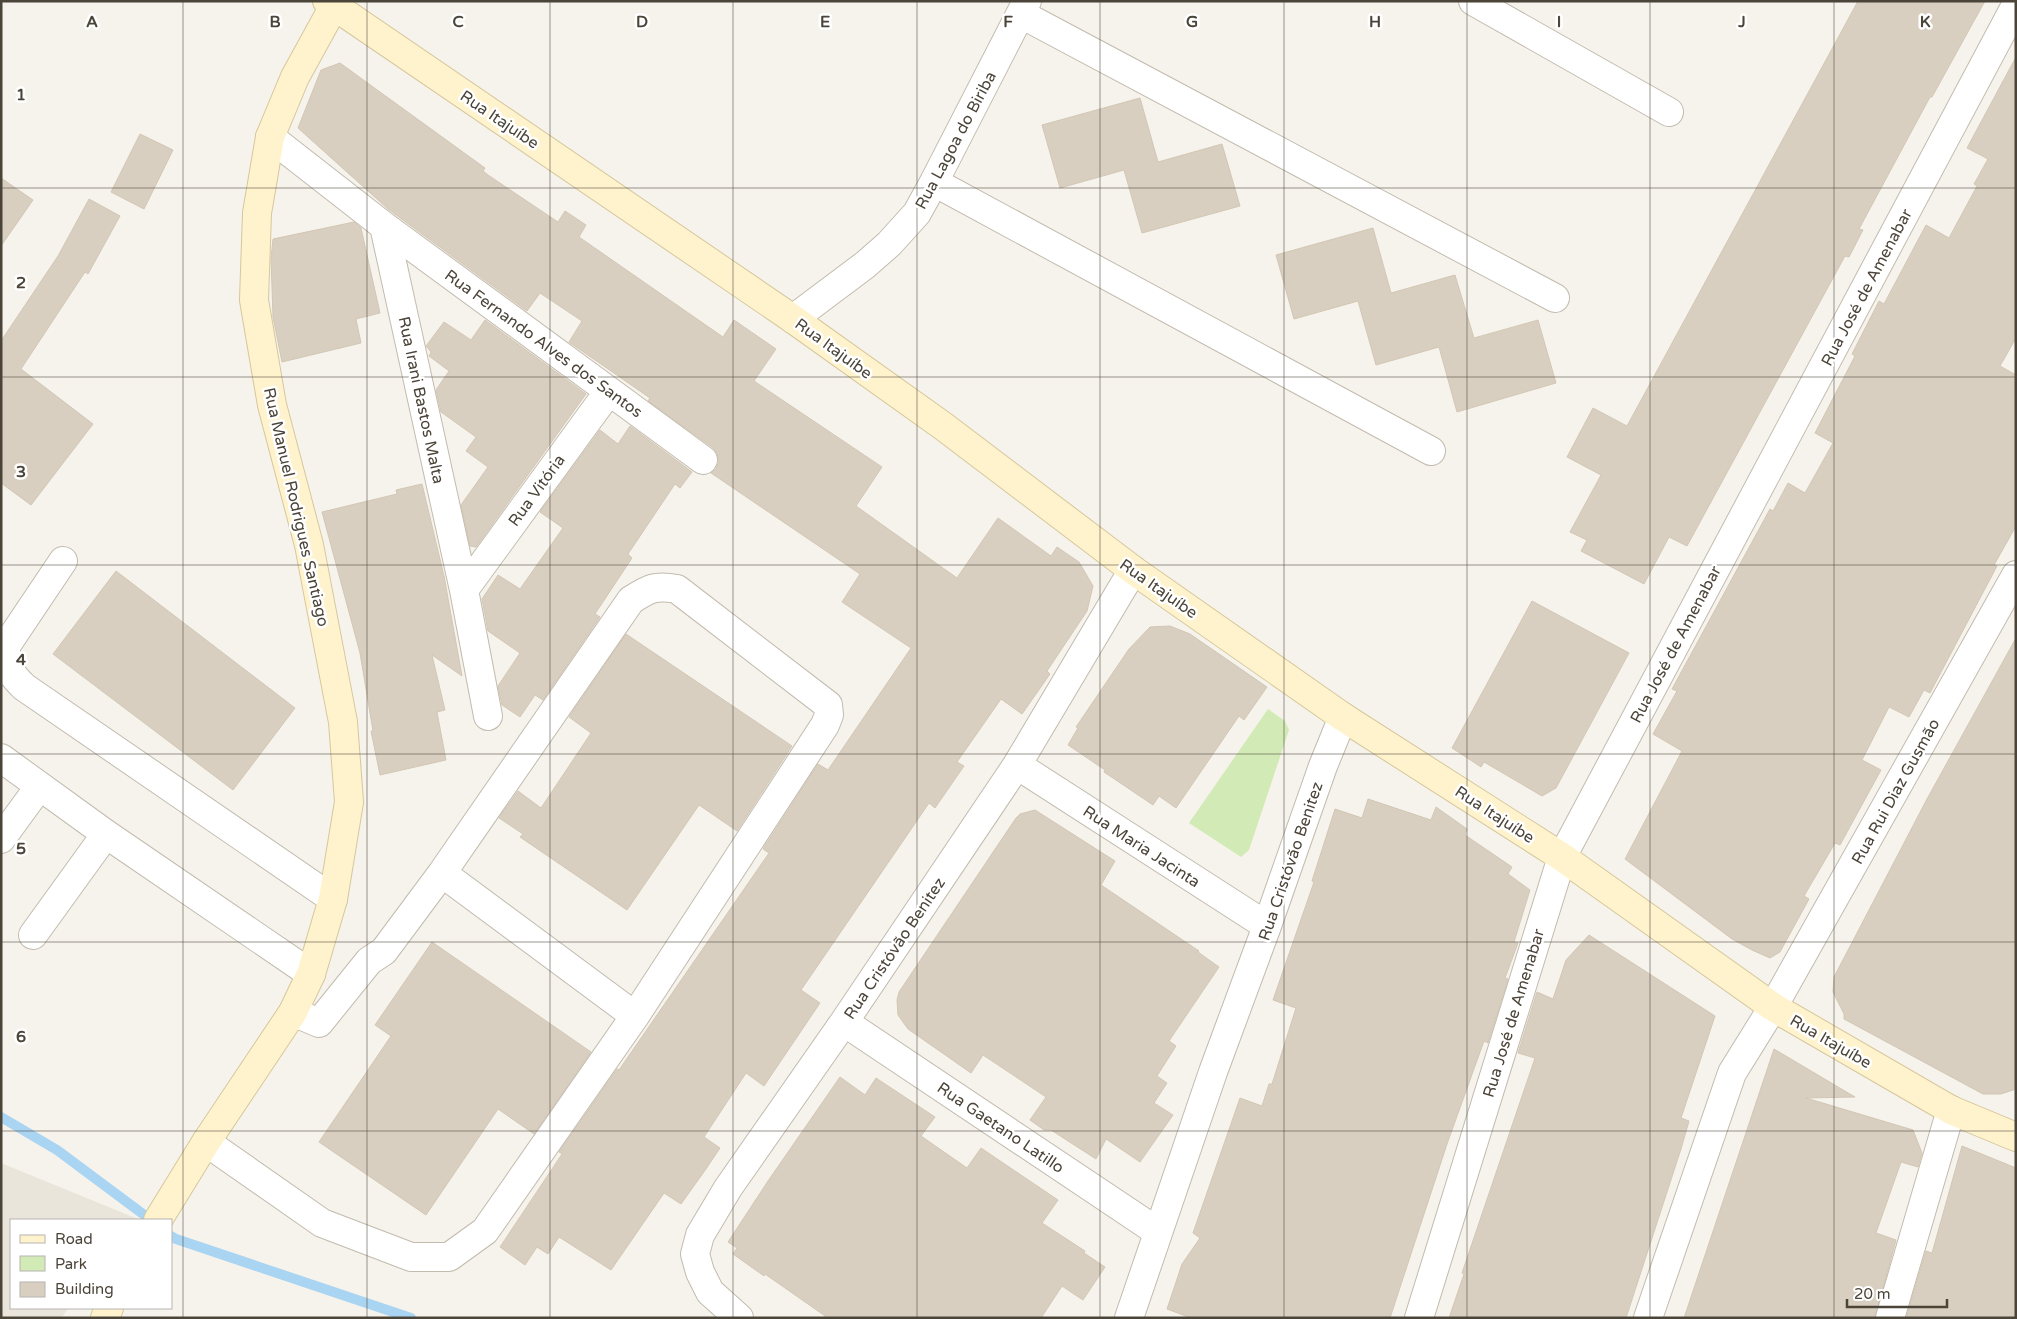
<svg xmlns="http://www.w3.org/2000/svg" width="2017" height="1319" viewBox="0 0 2017 1319" font-family="'Varela Round',sans-serif">
	<style>
		.residential { fill: #eae5da }
		.green { fill: #d2eab5 }
		.lines { fill: none; stroke-linecap: round; stroke-linejoin: round }
		.stream { stroke: #a9d4f2; stroke-width: 10 }
		.building { fill: #d8cfc1; stroke: #d3c7b4 }
		.street-casing { stroke: #c2bbae; stroke-width: 30 }
		.secondary-casing { stroke: #d6c79b; stroke-width: 30 }
		.street { stroke: #fff; stroke-width: 28 }
		.secondary { stroke: #fff3cd; stroke-width: 28 }
		.grid { fill: none; stroke: #4b4439; stroke-width: 1; stroke-opacity: 0.55 }
		.labels { text-anchor: middle; stroke-width: 5; stroke-linejoin: round; paint-order: stroke }
		.street-label { font-size: 16px; fill: #4b4439; stroke: #fff }
		.grid-label { font-size: 16px; text-anchor: middle; font-weight: bold; fill: #4b4439; stroke: #fff; stroke-width: 5; stroke-linejoin: round; paint-order: stroke }
	</style>
	<rect width="100%" height="100%" fill="#f6f3ec"/>
	<path class="residential" d="M1,1163L138,1219L137,1220H11V1308H69L61,1318H1Z"/>
	<path class="green" d="M1268,709L1285,721L1289,730L1249,850L1241,857L1189,823Z"/>
	<g class="lines">
		<path class="stream" d="M1,1117L57,1150L151,1220
			M171,1236L176,1239L411,1318"/>
	</g>
	<path class="building" d="M1858,1H1985L1932,97H1930L1859,229L1863,230L1849,257L1845,256L1687,546L1669,537L1644,584L1581,551L1587,540L1570,532L1601,475L1567,457L1593,408L1627,426Z
		M2016,57V338L2000,366L2016,375V526L1994,565L1997,566L1930,693L1924,690L1909,717L1889,707L1862,760L1881,770L1840,845L1835,843L1804,896L1809,899L1780,952L1770,958L1752,950L1732,939L1625,859L1682,751L1653,734L1677,691L1672,689L1770,509L1773,511L1788,483L1805,493L1833,443L1815,433L1855,356L1852,354L1879,301L1884,304L1926,225L1949,238L1977,186L1974,184L1988,159L1967,148Z
		M340,63L485,168L483,171L488,175L558,222L565,211L586,225L579,237L723,337L734,320L776,349L754,381L882,467L856,506L957,578L998,518L1051,556L1057,547L1079,562L1093,586L1087,611L1047,671L1050,674L1022,714L1001,699L957,762L964,766L935,808L929,803L801,990L820,1003L764,1086L746,1073L704,1137L720,1148L706,1169L681,1204L664,1193L611,1270L559,1237L548,1254L537,1247L525,1265L500,1247L562,1154L559,1152L617,1069L619,1070L769,853L763,849L818,764L828,770L911,648L842,602L860,574L711,473L716,469L719,461L717,453L712,447L648,401L650,398L569,342L582,321L540,293L527,311L388,209L298,128L321,70Z
		M1140,98L1158,162L1222,144L1240,206L1142,233L1124,170L1060,188L1042,125Z
		M140,134L173,150L144,209L111,192Z
		M1,178L33,200L1,246Z
		M89,199L120,216L88,274L85,272L21,369L93,424L31,505L1,483V341L58,256Z
		M354,222L361,228L380,313L356,319L361,343L282,362L273,317L271,258L273,239Z
		M1373,228L1391,293L1455,275L1474,338L1538,320L1556,383L1457,412L1439,347L1376,365L1358,301L1294,319L1276,255Z
		M485,320L586,394L476,547L470,546L461,505L488,467L466,451L476,437L441,412L436,390L449,371L429,356L431,352L426,346L444,322L471,340Z
		M630,426L692,472L680,488L675,484L628,554L632,558L595,614L600,617L543,700L535,695L520,717L502,705L498,686L520,653L488,631L482,599L498,575L520,589L563,528L540,512L600,430L618,444Z
		M422,484L444,576L462,676L432,655L445,710L437,712L446,760L380,775L371,731H373L360,653L322,512L397,494L396,490Z
		M116,571L295,708L233,790L53,654Z
		M1532,601L1629,653L1556,788L1542,796L1484,762L1481,767L1452,748Z
		M1170,626L1190,634L1267,687L1244,720L1239,716L1176,808L1159,796L1153,805L1104,772L1105,770L1068,745L1078,728L1076,727L1129,649L1150,627Z
		M626,634L792,746L737,831L699,805L627,910L520,837L523,834L499,818L518,791L541,808L591,733L569,717Z
		M2016,638V1089L2001,1094H1983L1844,1019V1014L1833,992L1834,977L1927,799Z
		M1368,799L1431,820L1436,807L1467,829L1465,835L1512,867L1508,874L1530,890L1514,942L1518,943L1505,978L1508,979L1488,1043L1484,1041L1447,1144L1390,1318H1191L1167,1309L1182,1264L1200,1238L1193,1233L1240,1098L1262,1106L1269,1084H1272L1296,1008L1273,1000L1314,882L1312,881L1335,809L1362,818Z
		M1035,810L1115,861L1101,885L1199,951L1198,952L1219,967L1169,1041L1176,1046L1157,1076L1167,1083L1154,1103L1173,1115L1140,1162L1106,1139L1096,1159L1051,1130H1044L1030,1120L1046,1097L983,1055L971,1073L908,1029L898,1015L897,1000L899,992L1016,818L1020,814Z
		M1589,935L1715,1016L1681,1118L1689,1121L1681,1149L1626,1318H1449L1464,1274L1462,1273L1535,1058L1518,1053L1537,992L1553,999L1566,960Z
		M432,942L591,1052L534,1134L498,1109L426,1215L319,1142L391,1036L375,1025Z
		M1774,1049L1855,1097L1806,1098L1913,1130L1922,1153L1918,1167L1901,1162L1876,1233L1896,1240L1875,1318H1684Z
		M840,1077L865,1095L876,1078L935,1117L921,1136L967,1168L981,1148L1058,1200L1042,1223L1085,1251L1084,1253L1105,1267L1083,1300L1062,1286L1041,1318H828L765,1274L764,1276L733,1254L737,1248L728,1242L768,1181Z
		M1962,1146L2016,1168V1318H1906L1926,1251L1932,1253Z"/>
	<g class="lines">
		<g class="street-casing">
			<path id="street" d="M1473,1L1669,112
				M1021,14L1555,298
				M270,137L384,226L464,590L488,716
				M934,182L1431,451
				M384,226L703,460
				M793,319L865,265L889,244L917,213L934,182L1027,1
				M63,561L6,646C6,668 9,672 24,687L333,899
				M464,590L609,391
				M1,758L106,834L311,974
				M1017,765L1267,926
				M1,839L39,787
				M442,873L635,1016
				M33,935L106,834
				M844,1022L1158,1232
				M206,1142L322,1223L411,1257H449L485,1231L635,1016L825,725L829,715L828,705L677,589C655,585 650,588 631,600L442,873L384,951L369,961L319,1023L293,1012
				M739,1318L710,1292L700,1272L695,1254L700,1235L728,1188L844,1022L1017,765L1133,570
				M1129,1318L1213,1072L1267,926L1323,766L1343,717
				M1419,1318L1562,857L2016,5
				M1648,1318L1732,1073L1773,1007L2016,575
				M1890,1318L1951,1110"/>
		</g>
		<g class="secondary-casing">
			<path id="secondary" d="M327,1L793,319L943,426L1133,570L1343,717L1562,857L1773,1007L1951,1110L2016,1137
				M158,1220L206,1142L293,1012L311,974L333,899L349,802L343,722L309,545L272,405L254,300L257,213L270,137L295,77L334,6L340,1
				M105,1318L109,1308"/>
		</g>
		<use href="#street" class="street"/>
		<use href="#secondary" class="secondary"/>
	</g>
	<path class="grid" d="M183,1V1318M367,1V1318M550,1V1318M733,1V1318M917,1V1318M1100,1V1318M1284,1V1318M1467,1V1318M1650,1V1318M1834,1V1318M1,188H2016M1,377H2016M1,565H2016M1,754H2016M1,942H2016M1,1131H2016"/>
	<g class="labels">
		<g class="street-label">
			<text transform="translate(500 119) rotate(34)" y="6">Rua Itajuíbe</text>
			<text transform="translate(955 140) rotate(-62)" y="6">Rua Lagoa do Biriba</text>
			<text transform="translate(1866 287) rotate(-62)" y="6">Rua José de Amenabar</text>
			<text transform="translate(544 343) rotate(36)" y="6">Rua Fernando Alves dos Santos</text>
			<text transform="translate(834 348) rotate(36)" y="6">Rua Itajuíbe</text>
			<text transform="translate(422 400) rotate(78)" y="6">Rua Irani Bastos Malta</text>
			<text transform="translate(536 490) rotate(-54)" y="6">Rua Vitória</text>
			<text transform="translate(297 507) rotate(77)" y="6">Rua Manuel Rodrigues Santiago</text>
			<text transform="translate(1159 588) rotate(35)" y="6">Rua Itajuíbe</text>
			<text transform="translate(1675 644) rotate(-62)" y="6">Rua José de Amenabar</text>
			<text transform="translate(1895 791) rotate(-61)" y="6">Rua Rui Diaz Gusmão</text>
			<text transform="translate(1495 814) rotate(33)" y="6">Rua Itajuíbe</text>
			<text transform="translate(1142 846) rotate(33)" y="6">Rua Maria Jacinta</text>
			<text transform="translate(1290 861) rotate(-71)" y="6">Rua Cristóvão Benitez</text>
			<text transform="translate(894 948) rotate(-56)" y="6">Rua Cristóvão Benitez</text>
			<text transform="translate(1513 1013) rotate(-73)" y="6">Rua José de Amenabar</text>
			<text transform="translate(1831 1041) rotate(30)" y="6">Rua Itajuíbe</text>
			<text transform="translate(1001 1127) rotate(34)" y="6">Rua Gaetano Latillo</text>
		</g>
	</g>
	<g class="grid-label">
		<text x="92" y="27">A</text>
		<text x="275" y="27">B</text>
		<text x="458" y="27">C</text>
		<text x="642" y="27">D</text>
		<text x="825" y="27">E</text>
		<text x="1008" y="27">F</text>
		<text x="1192" y="27">G</text>
		<text x="1375" y="27">H</text>
		<text x="1559" y="27">I</text>
		<text x="1742" y="27">J</text>
		<text x="1925" y="27">K</text>
		<text x="21" y="100">1</text>
		<text x="21" y="288">2</text>
		<text x="21" y="477">3</text>
		<text x="21" y="665">4</text>
		<text x="21" y="854">5</text>
		<text x="21" y="1042">6</text>
	</g>
	<rect width="2017" height="1319" fill="none" stroke="#4b4439" stroke-width="5"/>
	<rect x="10" y="1219" width="162" height="90" fill="#ffffff" stroke="#b7b4b0"/>
	<rect x="20" y="1235" width="25" height="8" fill="#fff3cd" stroke="#b7b4b0"/>
	<text x="55" y="1244" font-size="15" fill="#4b4439">Road</text>
	<rect x="20" y="1256" width="25" height="15" fill="#d2eab5" stroke="#b7b4b0"/>
	<text x="55" y="1269" font-size="15" fill="#4b4439">Park</text>
	<rect x="20" y="1282" width="25" height="15" fill="#d8cfc1" stroke="#b7b4b0"/>
	<text x="55" y="1294" font-size="15" fill="#4b4439">Building</text>
	<path d="M1847 1299v8h100v-8" fill="none" stroke="#4b4439" stroke-width="2.5"/>
	<text x="1854" y="1299" font-size="15" fill="#4b4439" stroke="#ffffff" stroke-width="4" paint-order="stroke">20 m</text>
</svg>
